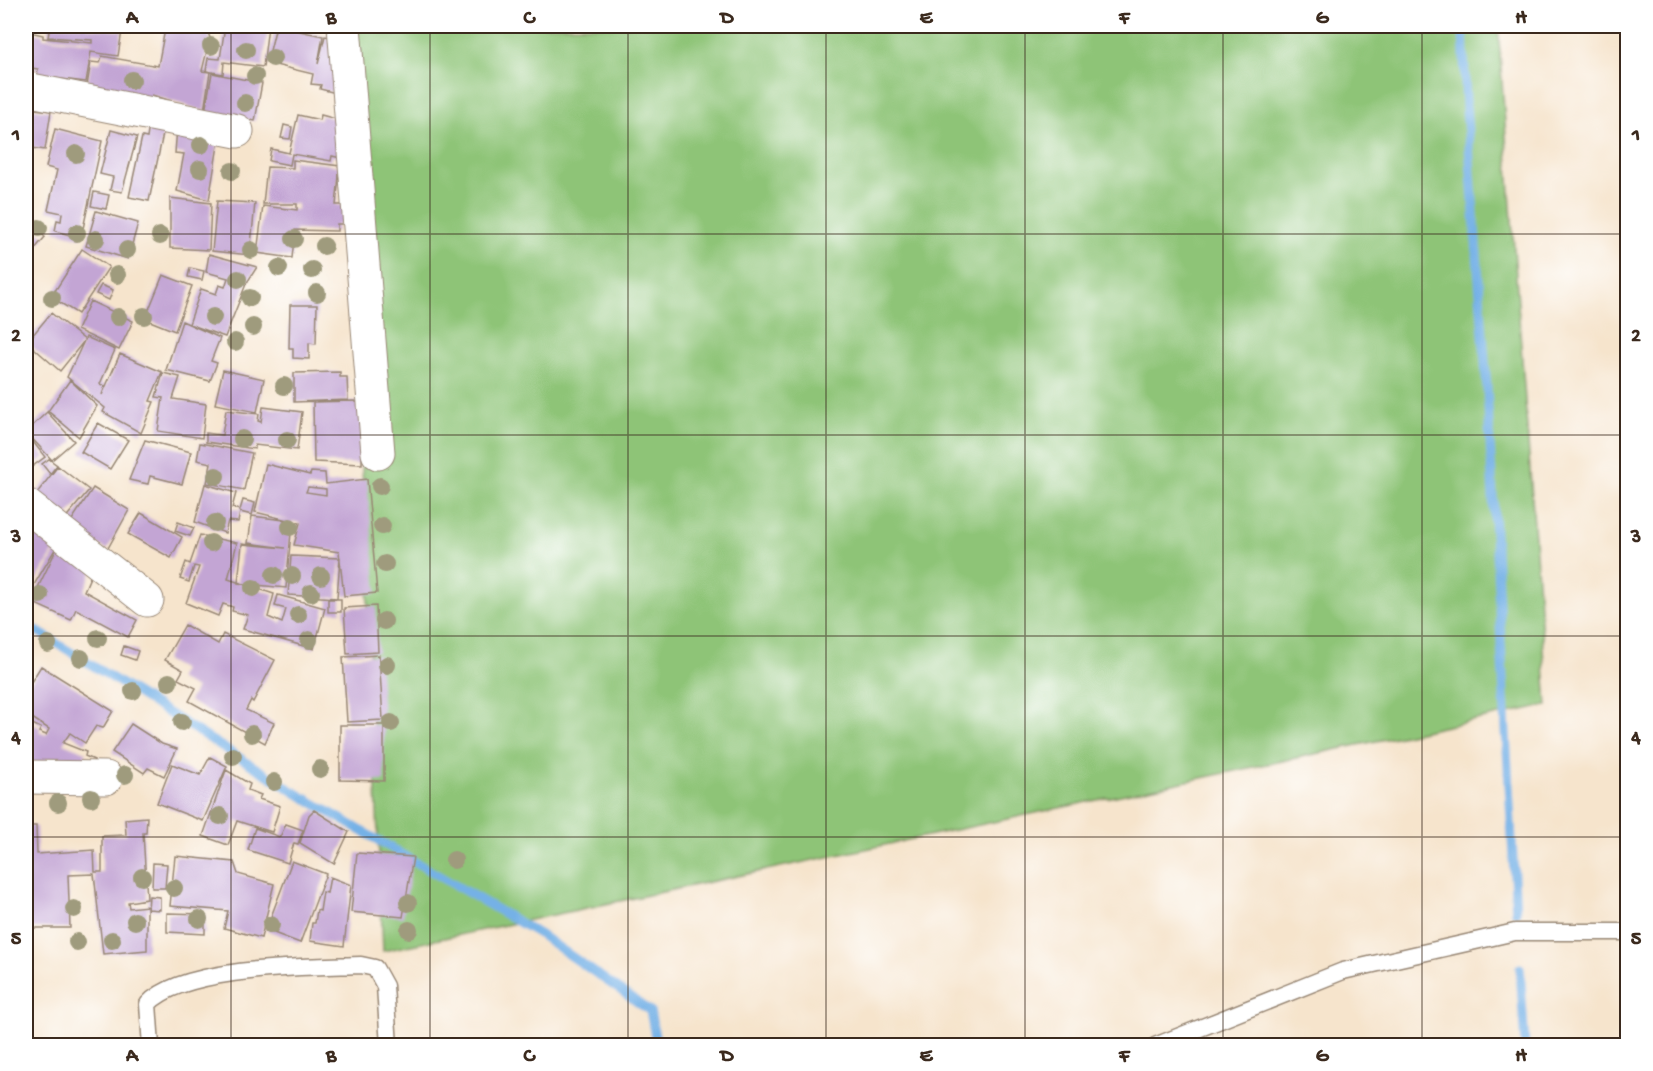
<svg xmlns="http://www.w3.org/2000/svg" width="1653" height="1071" viewBox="0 0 1653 1071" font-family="'Gochi Hand',sans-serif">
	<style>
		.green { fill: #8ec477; stroke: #64774a; stroke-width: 1.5 }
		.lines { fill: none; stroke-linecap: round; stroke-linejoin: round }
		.stream { stroke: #74b1e6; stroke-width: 9 }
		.building { fill: #c3a5d4; fill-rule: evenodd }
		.service-casing { stroke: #988775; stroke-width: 19 }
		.minor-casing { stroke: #988775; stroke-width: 35 }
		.service { stroke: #fff; stroke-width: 16 }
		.minor { stroke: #fff; stroke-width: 33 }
		.tree { fill: #9f9b7d }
		.grid { fill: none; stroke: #3b2a1e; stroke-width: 1.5; stroke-opacity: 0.55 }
		.neatline { fill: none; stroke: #3b2a1e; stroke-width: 2 }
		.grid-label { font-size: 20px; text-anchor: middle; font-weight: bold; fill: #3b2a1e }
	</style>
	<rect width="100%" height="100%" fill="#fff"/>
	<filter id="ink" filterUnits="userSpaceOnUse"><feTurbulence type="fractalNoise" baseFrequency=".0167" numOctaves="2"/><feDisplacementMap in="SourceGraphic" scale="12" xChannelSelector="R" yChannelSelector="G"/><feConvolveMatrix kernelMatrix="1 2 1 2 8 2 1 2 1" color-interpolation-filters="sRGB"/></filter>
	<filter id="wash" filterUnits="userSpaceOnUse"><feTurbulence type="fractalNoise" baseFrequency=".008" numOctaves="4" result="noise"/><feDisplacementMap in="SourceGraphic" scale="24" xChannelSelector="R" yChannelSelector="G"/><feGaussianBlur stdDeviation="1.35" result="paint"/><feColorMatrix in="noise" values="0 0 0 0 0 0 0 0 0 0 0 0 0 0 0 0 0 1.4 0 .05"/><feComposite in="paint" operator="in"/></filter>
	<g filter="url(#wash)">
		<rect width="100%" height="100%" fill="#f6e4cc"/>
		<path class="green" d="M343,26H1498L1547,705L383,951Z"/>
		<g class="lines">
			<path class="stream" d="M1463,26L1466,106L1487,388L1516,912
				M26,624L293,791L541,935L650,1011L657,1046
				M1520,968L1525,1046"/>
		</g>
		<g id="blocks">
			<path class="building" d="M50,26H88L87,28L122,31L118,56L91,52L86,82L37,76L38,69L26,67V31L43,35V38L92,43V40L48,37Z
				M154,26H206L210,38L202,71L210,72L204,111L152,95L151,103L87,86L91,62L100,63L102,56L158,66L165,29Z
				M225,26H268L263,67L224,62L223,74L206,71L208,58L220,59Z
				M276,26L323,36L318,64L325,36L337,38L340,94L320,89L321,85L311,84L313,74L267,63Z
				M212,73L262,83L255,121L205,112Z
				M26,108L51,111L45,150L26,147Z
				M298,115L320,120L321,115L340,120L345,159L332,156L331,161L292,154L290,165L269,161L271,149L289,153Z
				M149,125L164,129L149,201L129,197L142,137L147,138Z
				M284,125L292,127L290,139L281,138Z
				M177,128L220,133L209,200L177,191L184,154L175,153Z
				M55,129L102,141L81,238L55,231L57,220L61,221L62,213L48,210L57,170L46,167Z
				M111,130L137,137L122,192L110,190L113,177L100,174Z
				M293,160L340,166L336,205H347V224H337V231L295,230L292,258L257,253L263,206L297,210V204H263L267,167L293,168Z
				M94,192L109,195L106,209L91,206Z
				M170,198L211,203L209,250L170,248Z
				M217,201L255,203L250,255L212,251Z
				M96,211L138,223L128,259L86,246Z
				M31,226L45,237L26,259V232Z
				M82,249L109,267L78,314L51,297Z
				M209,254L257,267L246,284L225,337L189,324L201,289L216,294L219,285L225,287L228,278L206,272Z
				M190,268L204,271L202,280L188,277Z
				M163,275L192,286L175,331L145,319Z
				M101,285L113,290L109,300L96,294Z
				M90,301L133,321L119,350L77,330Z
				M290,305H317L316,344L309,343V359L293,358V348H289Z
				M51,313L85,340L86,337L115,350L100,384L105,386L102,395L106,386L120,354L162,372L150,401L154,402L141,433L103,412L105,408L67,377L84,341L60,371L27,342Z
				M182,321L220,338L211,361L217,363L210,381L166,370Z
				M223,370L264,379L257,412L215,404Z
				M340,372V377H347L348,400L294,402V373Z
				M163,373L180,377L173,399L206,404L202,438L158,431L163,398L156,397Z
				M70,380L97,406L79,437L48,411Z
				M354,401L363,405L362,464L314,462L313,402Z
				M263,407L302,412L297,450L255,445V449L206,442V433L222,435L226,410L259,414L258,421L261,422Z
				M47,412L74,441L52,460L26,432Z
				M98,423L128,440L110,469L81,452Z
				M26,433L45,457L26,471Z
				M145,440L191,452L182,484L150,476L148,484L129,480Z
				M200,443L252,453L244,490L207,483L211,463L197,460Z
				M49,459L57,465L50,474L42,464Z
				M266,464L310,475L311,472L325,473L326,484L367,479L377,593L344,596L339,552L294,545L300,523L255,512ZM308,487L326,489V495L306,492Z
				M58,466L89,490L63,521L33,498Z
				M205,484L236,493L232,508L240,510L243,500L255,503L252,515L240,512L238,522L228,521L225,533L195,522Z
				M93,488L129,510L107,550L68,526Z
				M141,513L182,537L171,558L128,534Z
				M252,516L292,521L286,588L238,583L242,544L285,548L248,543Z
				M26,519L60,541L28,595L26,594Z
				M178,522L194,528L190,536L175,531Z
				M200,535L237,543L228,579L274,594L268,617L282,623L286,609L275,606L278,595L325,608L314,649L243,629L248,615L232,611L233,607L223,604L218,616L186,603L199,567L194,566L189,582L180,579L186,562L190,564Z
				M60,542L96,563L84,591L137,620L128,637L76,609L71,620L31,602Z
				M291,556L340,558L337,598L288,595Z
				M328,599H341V612H328Z
				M376,606L378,652L347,654L344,608Z
				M185,625L218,644L223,634L275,660L253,702L251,700L246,710L274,723L265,743L189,701L196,688L178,679L183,670L165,660Z
				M124,646L138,651L135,660L121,655Z
				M379,655L383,720L347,722L343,657Z
				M41,666L113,711L103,728L96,726L85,743L70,733L63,743L86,752L85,756L94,760L88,775L26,761V721L41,728L39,732L46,735L49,729L26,714V690Z
				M131,724L162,744L177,749L164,776L148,768L144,773L112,752Z
				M340,725H384V781L340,780Z
				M210,757L227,766L203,821L157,803L172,764L200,775Z
				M226,770L250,784L248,790L261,795L259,799L280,806L272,832L237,821L228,845L203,836Z
				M314,810L349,832L334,864L300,843L309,815Z
				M147,817L146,833H143L147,899L128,902L129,908L147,906V950L103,954L94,874L68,875L70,928H26V826H36L37,854L94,850L95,872H102V836L126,835L125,819Z
				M286,824L303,830L298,844L294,843L288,863L248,850L255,828L280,837Z
				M357,853L413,857L403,917L351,912Z
				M175,856L234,862L238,874L274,884L261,938L224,928L228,911L170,906Z
				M292,861L326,874L300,943L266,930Z
				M153,863L167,864L165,888H152Z
				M330,877L351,885L344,946L310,941L312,923H315L317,910L320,911L323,892L327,893Z
				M149,896L160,897V910L148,909Z
				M167,913L205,914V934L167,932Z"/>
		</g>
	</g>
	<g filter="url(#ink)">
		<use href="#blocks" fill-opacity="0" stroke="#988775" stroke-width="1.5"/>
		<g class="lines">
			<g class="service-casing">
				<path id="service" d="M151,1046L148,1004C182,966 310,967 361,965L375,968L385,986L389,1046
					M1155,1046L1343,971L1515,932H1628"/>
			</g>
			<g class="minor-casing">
				<path id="minor" d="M344,26L378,453
					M26,89L237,131
					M26,505L147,600
					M26,777L106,778"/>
			</g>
			<use href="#service" class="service"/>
			<use href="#minor" class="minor"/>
		</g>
		<g class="tree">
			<circle cx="211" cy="46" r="9"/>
			<circle cx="246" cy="50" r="9"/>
			<circle cx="273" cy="58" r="9"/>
			<circle cx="255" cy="76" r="9"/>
			<circle cx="132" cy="80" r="9"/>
			<circle cx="245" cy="103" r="9"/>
			<circle cx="201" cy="145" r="9"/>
			<circle cx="76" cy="154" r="9"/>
			<circle cx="200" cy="169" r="9"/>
			<circle cx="232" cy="171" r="9"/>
			<circle cx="39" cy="228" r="9"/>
			<circle cx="77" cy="233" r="9"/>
			<circle cx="160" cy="236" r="9"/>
			<circle cx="96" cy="239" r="9"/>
			<circle cx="294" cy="239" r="9"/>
			<circle cx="324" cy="246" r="9"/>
			<circle cx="127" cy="250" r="9"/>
			<circle cx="251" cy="250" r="9"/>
			<circle cx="279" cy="268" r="9"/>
			<circle cx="312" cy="270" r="9"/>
			<circle cx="117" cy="275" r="9"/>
			<circle cx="238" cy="279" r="9"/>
			<circle cx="317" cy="293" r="9"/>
			<circle cx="52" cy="298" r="9"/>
			<circle cx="250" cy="298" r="9"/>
			<circle cx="144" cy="316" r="9"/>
			<circle cx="118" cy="317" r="9"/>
			<circle cx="213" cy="317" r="9"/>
			<circle cx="253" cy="327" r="9"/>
			<circle cx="235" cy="342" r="9"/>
			<circle cx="284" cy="386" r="9"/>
			<circle cx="242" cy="439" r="9"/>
			<circle cx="287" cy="440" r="9"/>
			<circle cx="216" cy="476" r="9"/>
			<circle cx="380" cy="486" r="9"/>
			<circle cx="215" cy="523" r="9"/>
			<circle cx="382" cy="526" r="9"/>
			<circle cx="290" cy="527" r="9"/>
			<circle cx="211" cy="543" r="9"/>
			<circle cx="385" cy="564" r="9"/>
			<circle cx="274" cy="575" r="9"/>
			<circle cx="292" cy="576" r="9"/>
			<circle cx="321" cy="576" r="9"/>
			<circle cx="253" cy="588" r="9"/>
			<circle cx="311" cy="593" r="9"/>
			<circle cx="40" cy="595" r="9"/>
			<circle cx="298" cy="615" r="9"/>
			<circle cx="384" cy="621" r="9"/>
			<circle cx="98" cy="638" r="9"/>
			<circle cx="309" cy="640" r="9"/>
			<circle cx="48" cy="644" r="9"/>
			<circle cx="81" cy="658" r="9"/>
			<circle cx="387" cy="665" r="9"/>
			<circle cx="169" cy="682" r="9"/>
			<circle cx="133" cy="691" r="9"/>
			<circle cx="182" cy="722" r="9"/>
			<circle cx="391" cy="723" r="9"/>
			<circle cx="252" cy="734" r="9"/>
			<circle cx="233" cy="756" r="9"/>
			<circle cx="320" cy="769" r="9"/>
			<circle cx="125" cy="775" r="9"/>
			<circle cx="274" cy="782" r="9"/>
			<circle cx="91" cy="798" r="9"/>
			<circle cx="58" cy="803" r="9"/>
			<circle cx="220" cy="816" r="9"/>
			<circle cx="454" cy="860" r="9"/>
			<circle cx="142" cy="877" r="9"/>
			<circle cx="174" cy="888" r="9"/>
			<circle cx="408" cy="903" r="9"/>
			<circle cx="74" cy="909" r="9"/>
			<circle cx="199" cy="919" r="9"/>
			<circle cx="135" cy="921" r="9"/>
			<circle cx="271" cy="925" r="9"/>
			<circle cx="409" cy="930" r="9"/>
			<circle cx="112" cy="940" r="9"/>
			<circle cx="77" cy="942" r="9"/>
		</g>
	</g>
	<path class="grid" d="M231,26V1046M430,26V1046M628,26V1046M826,26V1046M1025,26V1046M1223,26V1046M1422,26V1046M26,234H1628M26,435H1628M26,636H1628M26,837H1628"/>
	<rect width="1653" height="1071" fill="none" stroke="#fff" stroke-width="66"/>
	<rect x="33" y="33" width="1587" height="1005" class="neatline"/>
	<g class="grid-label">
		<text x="132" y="23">A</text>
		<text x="331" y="23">B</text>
		<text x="529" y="23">C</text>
		<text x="727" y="23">D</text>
		<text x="926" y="23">E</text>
		<text x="1124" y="23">F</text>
		<text x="1322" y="23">G</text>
		<text x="1521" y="23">H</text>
		<text x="16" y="140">1</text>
		<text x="1636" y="140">1</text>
		<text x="16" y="341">2</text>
		<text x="1636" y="341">2</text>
		<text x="16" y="542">3</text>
		<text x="1636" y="542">3</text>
		<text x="16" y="743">4</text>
		<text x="1636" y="743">4</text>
		<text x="16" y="944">5</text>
		<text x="1636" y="944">5</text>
		<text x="132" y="1061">A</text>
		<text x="331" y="1061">B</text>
		<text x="529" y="1061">C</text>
		<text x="727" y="1061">D</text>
		<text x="926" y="1061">E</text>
		<text x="1124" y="1061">F</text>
		<text x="1322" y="1061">G</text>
		<text x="1521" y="1061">H</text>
	</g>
</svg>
